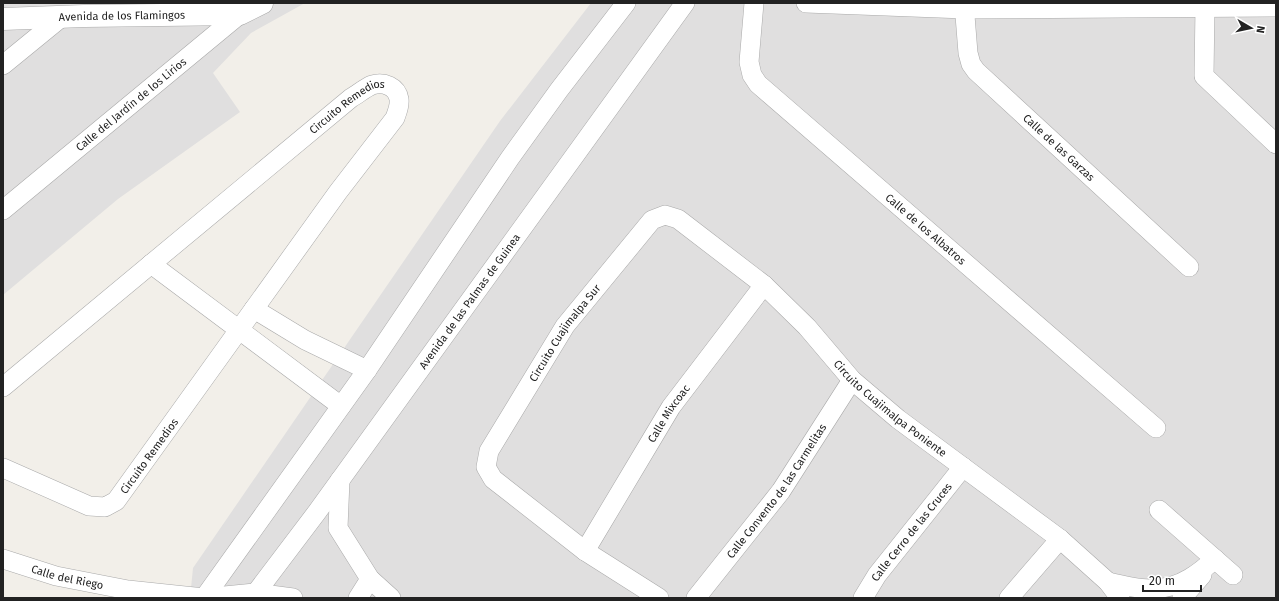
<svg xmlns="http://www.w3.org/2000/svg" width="1279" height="601" viewBox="0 0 1279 601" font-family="'Fira Sans',sans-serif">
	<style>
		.residential { fill: #e0dfdf }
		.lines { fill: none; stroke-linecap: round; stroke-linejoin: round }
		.minor-casing { stroke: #a9a9a9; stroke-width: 20 }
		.tertiary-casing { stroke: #a9a9a9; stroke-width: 23 }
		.minor { stroke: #fff; stroke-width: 19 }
		.tertiary { stroke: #fff; stroke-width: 22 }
		.labels { text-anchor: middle; stroke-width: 4; stroke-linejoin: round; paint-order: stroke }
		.street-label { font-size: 11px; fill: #222; stroke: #fff }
	</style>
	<rect width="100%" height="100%" fill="#f2efe9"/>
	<path class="residential" d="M3,3H305L251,33L213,73L240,112L118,199L3,295Z
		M591,3H1276V598H190L193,568L500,121Z"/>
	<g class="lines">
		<g class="minor-casing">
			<g id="minor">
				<path id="s1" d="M754,3L749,62L752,75L758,84L1156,428"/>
				<path d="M806,3L965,9L1276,7"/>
				<path id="s2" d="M964,3L968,53L971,64L976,71L1189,267"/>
				<path d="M1205,7L1204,76L1276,144"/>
				<path d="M3,65L63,16"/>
				<path id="s3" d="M3,210L240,14"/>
				<path d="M151,264L341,406"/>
				<path d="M254,309L305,340L367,370"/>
				<path id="s4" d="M3,387L351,98C358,94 365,88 372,85C384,81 397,87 399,99C400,106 397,112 395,118L338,192L116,501L105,507L89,506L3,468"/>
				<path d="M340,480L338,528L370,579L391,598"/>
				<path d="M1159,510L1233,575"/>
				<path id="s5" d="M585,551L671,407L764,285"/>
				<path id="s6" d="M3,559L56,576L128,590L204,598L255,593L293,598"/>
				<path d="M1108,582C1137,589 1162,595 1190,578C1199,573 1207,566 1215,559"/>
				<path d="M204,598L367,370L510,158L559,90L626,3"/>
				<path id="s7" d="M252,598L317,512L685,3"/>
				<path d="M358,598L370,579"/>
				<path id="s8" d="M659,598L585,551L493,479L486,467L489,451L565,326L652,220L665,215L678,219L764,285L807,327L852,380L898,419L1060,539L1108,582L1120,598"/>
				<path id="s9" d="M696,598L781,491L852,380"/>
				<path id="s10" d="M863,598L877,575L963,467"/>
				<path d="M1009,598L1060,539"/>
				<path d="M1182,598L1202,575"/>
			</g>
		</g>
		<g class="tertiary-casing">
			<g id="tertiary">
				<path id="s11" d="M3,19L84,16L240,14L262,3"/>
			</g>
		</g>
		<use href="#minor" class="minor"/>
		<use href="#tertiary" class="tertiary"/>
	</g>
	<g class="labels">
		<g class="street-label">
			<text dy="4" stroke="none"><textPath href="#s11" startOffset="119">Avenida de los Flamingos</textPath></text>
			<text dy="4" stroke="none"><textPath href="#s3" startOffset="166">Calle del Jardín de los Lirios</textPath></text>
			<text dy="4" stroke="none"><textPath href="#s4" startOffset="445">Circuito Remedios</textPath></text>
			<text dy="4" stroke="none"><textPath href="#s2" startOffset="183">Calle de las Garzas</textPath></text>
			<text dy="4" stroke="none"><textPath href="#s1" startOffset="305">Calle de los Albatros</textPath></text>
			<text dy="4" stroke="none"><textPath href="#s7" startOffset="368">Avenida de las Palmas de Guinea</textPath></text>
			<text dy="4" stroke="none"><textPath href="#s8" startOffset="375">Circuito Cuajimalpa Sur</textPath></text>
			<text dy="4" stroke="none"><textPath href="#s8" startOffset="831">Circuito Cuajimalpa Poniente</textPath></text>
			<text dy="4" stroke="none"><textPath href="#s5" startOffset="161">Calle Mixcoac</textPath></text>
			<text transform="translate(149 456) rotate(-54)" y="4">Circuito Remedios</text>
			<text dy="4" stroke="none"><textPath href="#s9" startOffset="134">Calle Convento de las Carmelitas</textPath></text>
			<text dy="4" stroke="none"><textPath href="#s10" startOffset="82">Calle Cerro de las Cruces</textPath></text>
			<text dy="4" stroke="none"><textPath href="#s6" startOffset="67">Calle del Riego</textPath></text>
		</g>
	</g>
	<rect width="1279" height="601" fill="none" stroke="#222222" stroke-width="8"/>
	<g transform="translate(1251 28) rotate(99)" stroke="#ffffff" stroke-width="3" paint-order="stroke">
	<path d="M0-3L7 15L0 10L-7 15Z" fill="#222222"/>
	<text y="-6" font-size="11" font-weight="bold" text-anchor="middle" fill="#222222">N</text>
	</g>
	<path d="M1143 585v6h58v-6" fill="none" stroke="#222222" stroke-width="2"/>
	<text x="1149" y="585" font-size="12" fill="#222222" stroke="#ffffff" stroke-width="3" paint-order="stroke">20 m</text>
</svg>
